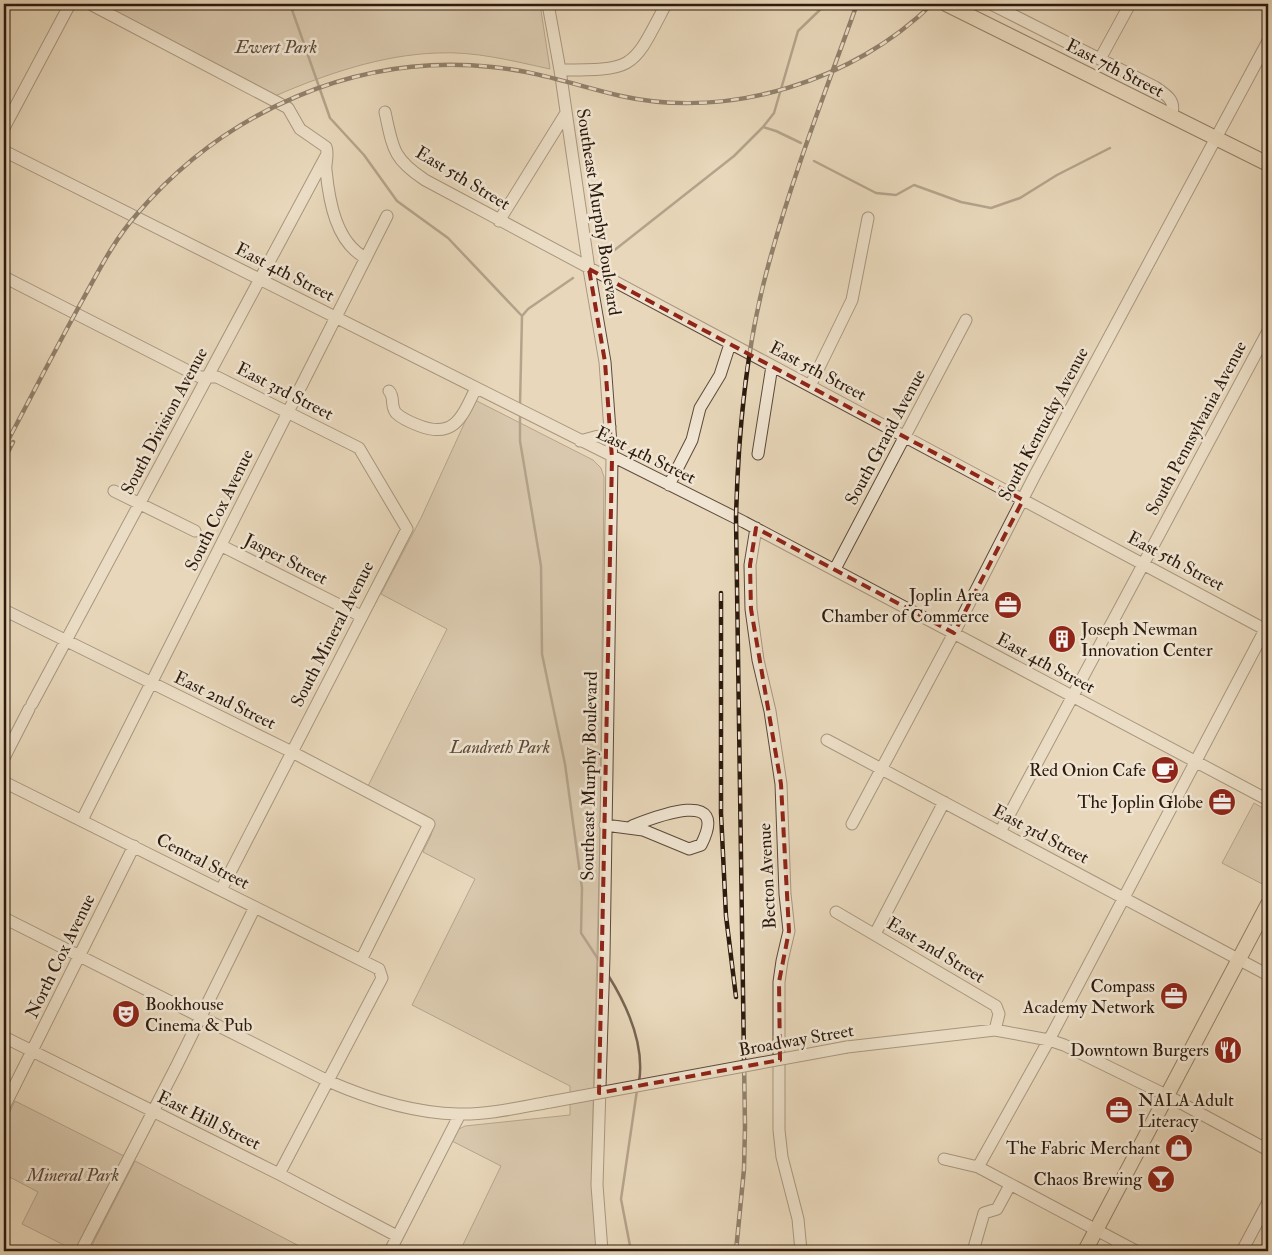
<svg xmlns="http://www.w3.org/2000/svg" width="1272" height="1255" viewBox="0 0 1272 1255" font-family="'IM FELL Double Pica',serif">
	<style>
		.green { fill: #c8b79d; stroke: #7a6856 }
		.lines { fill: none; stroke-linecap: round; stroke-linejoin: round }
		.stream { stroke: #766552; stroke-width: 2.5 }
		.minor-casing { stroke: #5b4939; stroke-width: 13 }
		.major-casing { stroke: #2c1a0e; stroke-width: 16 }
		.minor { stroke: #f0e5d2; stroke-width: 11 }
		.major { stroke: #e8d7ba; stroke-width: 14 }
		.rail-casing { stroke: #2c1a0e; stroke-width: 4.5 }
		.rail { stroke: #f0e5d2; stroke-width: 2.5; stroke-dasharray: 8; stroke-linecap: butt }
		.minor-bridge-casing { stroke: #5b4939; stroke-width: 13; stroke-linecap: butt }
		.minor-bridge { stroke: #f0e5d2; stroke-width: 11 }
		.marked { fill: none; stroke: #8f2418; stroke-width: 4; stroke-dasharray: 10 6; stroke-linejoin: round }
		.labels { text-anchor: middle; stroke-width: 5; stroke-linejoin: round; paint-order: stroke }
		.park-label { font-size: 18px; font-style: italic; fill: #5b4939; stroke: #f0e5d2 }
		.street-label { font-size: 18px; fill: #2c1a0e; stroke: #f0e5d2 }
		.poi-label { font-size: 18px; fill: #2c1a0e; stroke: #f0e5d2; text-anchor: end }
	</style>
	<rect width="100%" height="100%" fill="#e8d7ba"/>
	<filter id="stains"><feTurbulence type="fractalNoise" baseFrequency=".004" numOctaves="4"/><feColorMatrix values="0 0 0 0 .2 0 0 0 0 .09 0 0 0 0 .02 0 0 0 .5 -.17"/></filter>
	<radialGradient id="worn" r=".72"><stop offset=".6" stop-color="#630" stop-opacity="0"/><stop offset="1" stop-color="#630" stop-opacity=".3"/></radialGradient>
	<path class="green" d="M102,4H540L550,69C513,61 475,51 437,53C381,55 326,74 275,96Z
		M475,400L593,460L601,468L604,477L600,835L592,1153L597,1251H460L501,1166L450,1140L455,1131L465,1126L570,1115V1086L412,1005L475,879L423,852C428,840 439,827 427,816L368,786L447,629L381,594L421,518Z
		M1254,803L1268,811V887L1222,863Z
		M15,1101L126,1157L76,1251L22,1224L38,1192L4,1174V1124Z
		M135,1161L309,1251H89Z"/>
	<g class="lines">
		<path class="stream" d="M290,4L330,118L364,155L397,201L448,238L522,316
			M763,127L776,131L801,143
			M814,161L876,193L896,195L914,185L961,202L991,208L1020,198L1057,175L1110,148
			M607,256L734,156L763,127L774,113L798,31L826,4
			M520,405L522,316L528,309L573,278
			M520,413V441L541,566L542,654L565,764L582,888L581,933L600,962
			M608,975C628,1007 645,1045 639,1082
			M631,1251L621,1199L637,1090"/>
		<g class="minor-casing">
			<path id="minor" d="M90,4L288,108L300,129L326,147C329,155 325,163 326,170C329,201 336,243 366,258
				M548,4L560,70L589,269L605,362L612,458L604,956L597,1185L602,1251
				M991,4L1155,87C1167,95 1177,101 1171,117
				M1100,59L1130,4
				M560,70C636,70 632,69 666,4
				M385,112C393,149 393,159 425,180L1268,631
				M4,128L70,4
				M4,151L744,522L1268,800
				M499,221L566,113
				M4,277L200,377H217L359,448L407,529L221,890
				M810,386L852,300L868,218
				M389,391C395,397 390,406 396,413C402,419 412,423 420,426C455,439 463,415 476,388
				M580,441L602,435L610,427
				M758,454L772,366
				M669,485L692,440L700,408L720,375L730,344
				M114,491L195,531
				M756,528L750,565L751,609L758,660L770,711L781,784L785,894L789,931L782,961L779,982V1130L782,1157L798,1219L801,1251
				M222,546L361,616
				M835,569L966,320
				M4,610L292,752L429,824L361,960
				M32,704L327,154
				M827,740L1268,975
				M4,758L29,709
				M4,782L379,969L382,978L279,1174
				M82,820L387,216
				M852,824L954,633L1035,475L1268,41
				M605,825L643,830L689,849L701,845C731,787 655,817 632,826
				M1000,832L1268,331
				M836,912L996,1006L999,1014L995,1030
				M4,918L328,1081C369,1099 412,1113 458,1114C488,1115 521,1107 550,1102
				M875,934L944,802
				M4,1037L279,1174L397,1236
				M847,1047L995,1030L1049,1040L1064,1045L1166,1095L1268,1150
				M4,1107L134,846
				M944,1159L978,1167L1136,1251
				M978,1167L1049,1040L1268,624
				M81,1251L176,1067L255,907
				M390,1251L460,1114
				M973,1251L984,1213L997,1209L1010,1185
				M1242,1251L1268,1202"/>
		</g>
		<g class="major-casing">
			<path id="major" d="M946,4L1268,164
				M1085,1251L1268,904"/>
		</g>
		<use href="#minor" class="minor"/>
		<use href="#major" class="major"/>
		<g class="rail-casing">
			<path id="rail" d="M4,448C30,399 55,350 82,301C98,272 114,240 137,214C225,111 356,53 492,67C537,71 578,86 621,96C729,120 854,81 932,4
				M4,460L13,442
				M721,593V813L726,916L736,997
				M736,1251L744,1169L745,1127L736,518C738,436 745,353 766,274C790,182 825,93 857,4"/>
		</g>
		<use href="#rail" class="rail"/>
		<g class="minor-bridge-casing">
			<path id="minor-bridge" d="M550,1102L847,1047"/>
		</g>
		<use href="#minor-bridge" class="minor-bridge"/>
	</g>
	<path d="M0 0H1272V1255H0ZM589,269L1023,500L954,633L756,528L750,565L751,609L781,784L789,931L779,982L780,1060L599,1093L612,458L605,362Z" fill="#e8d7ba" fill-opacity=".55" fill-rule="evenodd"/>
	<path class="marked" d="M589,269L1023,500L954,633L756,528L750,565L751,609L781,784L789,931L779,982L780,1060L599,1093L612,458L605,362Z"/>
	<defs>
		<g id="office-disc" transform="scale(1.4375)"><circle r="9.5" fill="#8f2418" stroke="#f0e5d2"/><path d="M-6-3h4V-5.5h4V-3h4V5H-6ZM-1-4.5V-3h2v-1.5ZM-6 0V1H6V0Z" fill="#fff"/></g>
		<g id="building-disc" transform="scale(1.4375)"><circle r="9.5" fill="#8f2418" stroke="#f0e5d2"/><path d="M-4-6H4V6H1V3H-1V6H-4ZM-2.5-4.3h1.7v1.8h-1.7ZM.8-4.3h1.7v1.8H.8ZM-2.5-1h1.7V.8h-1.7ZM.8-1h1.7V.8H.8Z" fill="#fff"/></g>
		<g id="cafe-disc" transform="scale(1.4375)"><circle r="9.5" fill="#8f2418" stroke="#f0e5d2"/><path d="M-5.5-4.5H6V0H3Q3 3.5 0 3.5H-2.5Q-5.5 3.5-5.5 0ZM3-3.2v2h1.7v-2ZM-6 4.5H4V6H-6Z" fill="#fff"/></g>
		<g id="theatre-disc" transform="scale(1.4375)"><circle r="9.5" fill="#8f2418" stroke="#f0e5d2"/><path d="M-5-5.5Q0-4 5-5.5V0Q5 5 0 6Q-5 5-5 0ZM-3.3-2.5H-1v1.5H-3.3ZM1-2.5H3.3v1.5H1ZM-2.8 1Q0 5.5 2.8 1Z" fill="#fff"/></g>
		<g id="restaurant-disc" transform="scale(1.4375)"><circle r="9.5" fill="#8f2418" stroke="#f0e5d2"/><path d="M-5-6h1v4h1v-4h1v4h1v-4h1v5L-1.5 .5V6h-2V.5L-5-1ZM5-6V6H3V1.5H1.5Q1.5-4 5-6Z" fill="#fff"/></g>
		<g id="shop-disc" transform="scale(1.4375)"><circle r="9.5" fill="#8f2418" stroke="#f0e5d2"/><path d="M-5-2.5h2.3a2.7 3.5 0 0 1 5.4 0H5L5.5 6h-11ZM-1.5-2.5h3a1.5 2.3 0 0 0-3 0Z" fill="#fff"/></g>
		<g id="bar-disc" transform="scale(1.4375)"><circle r="9.5" fill="#8f2418" stroke="#f0e5d2"/><path d="M-6-5H6L.8 .8V4.5H3.5V6h-7V4.5H-.8V.8Z" fill="#fff"/></g>
	</defs>
	<g fill-rule="evenodd">
		<use href="#office-disc" x="1008" y="605"/>
		<use href="#building-disc" x="1062" y="639"/>
		<use href="#cafe-disc" x="1165" y="770"/>
		<use href="#office-disc" x="1222" y="802"/>
		<use href="#office-disc" x="1174" y="996"/>
		<use href="#theatre-disc" x="126" y="1014"/>
		<use href="#restaurant-disc" x="1228" y="1050"/>
		<use href="#office-disc" x="1119" y="1110"/>
		<use href="#shop-disc" x="1179" y="1148"/>
		<use href="#bar-disc" x="1161" y="1179"/>
	</g>
	<g class="labels">
		<g class="park-label">
			<text x="276" y="53">Ewert Park</text>
			<text x="500" y="753">Landreth Park</text>
			<text x="73" y="1181">Mineral Park</text>
		</g>
		<g class="street-label">
			<text transform="translate(1115 68) rotate(27)" y="6">East 7th Street</text>
			<text transform="translate(463 178) rotate(31)" y="6">East 5th Street</text>
			<text transform="translate(599 212) rotate(81)" y="6">Southeast Murphy Boulevard</text>
			<text transform="translate(285 272) rotate(27)" y="6">East 4th Street</text>
			<text transform="translate(818 371) rotate(28)" y="6">East 5th Street</text>
			<text transform="translate(285 391) rotate(27)" y="6">East 3rd Street</text>
			<text transform="translate(164 421) rotate(-62)" y="6">South Division Avenue</text>
			<text transform="translate(1043 424) rotate(-62)" y="6">South Kentucky Avenue</text>
			<text transform="translate(1196 428) rotate(-62)" y="6">South Pennsylvania Avenue</text>
			<text transform="translate(885 437) rotate(-62)" y="6">South Grand Avenue</text>
			<text transform="translate(646 455) rotate(26)" y="6">East 4th Street</text>
			<text transform="translate(219 510) rotate(-64)" y="6">South Cox Avenue</text>
			<text transform="translate(286 559) rotate(27)" y="6">Jasper Street</text>
			<text transform="translate(1176 561) rotate(28)" y="6">East 5th Street</text>
			<text transform="translate(332 634) rotate(-63)" y="6">South Mineral Avenue</text>
			<text transform="translate(1046 663) rotate(28)" y="6">East 4th Street</text>
			<text transform="translate(225 700) rotate(26)" y="6">East 2nd Street</text>
			<text transform="translate(589 776) rotate(-89)" y="6">Southeast Murphy Boulevard</text>
			<text transform="translate(1041 834) rotate(28)" y="6">East 3rd Street</text>
			<text transform="translate(203 861) rotate(27)" y="6">Central Street</text>
			<text transform="translate(767 876) rotate(-93)" y="6">Becton Avenue</text>
			<text transform="translate(936 950) rotate(31)" y="6">East 2nd Street</text>
			<text transform="translate(60 956) rotate(-64)" y="6">North Cox Avenue</text>
			<text transform="translate(796 1040) rotate(-10)" y="6">Broadway Street</text>
			<text transform="translate(209 1120) rotate(26)" y="6">East Hill Street</text>
		</g>
		<g class="poi-label">
			<text x="989" y="601">Joplin Area<tspan x="989" dy="21">Chamber of Commerce</tspan></text>
			<text x="1081" y="635" text-anchor="start">Joseph Newman<tspan x="1081" dy="21">Innovation Center</tspan></text>
			<text x="1146" y="776">Red Onion Cafe</text>
			<text x="1203" y="808">The Joplin Globe</text>
			<text x="1155" y="992">Compass<tspan x="1155" dy="21">Academy Network</tspan></text>
			<text x="145" y="1010" text-anchor="start">Bookhouse<tspan x="145" dy="21">Cinema &amp; Pub</tspan></text>
			<text x="1209" y="1056">Downtown Burgers</text>
			<text x="1138" y="1106" text-anchor="start">NALA Adult<tspan x="1138" dy="21">Literacy</tspan></text>
			<text x="1160" y="1154">The Fabric Merchant</text>
			<text x="1142" y="1185">Chaos Brewing</text>
		</g>
	</g>
	<rect width="1272" height="1255" fill="none" stroke="#e8d7ba" stroke-width="20"/>
	<rect x="5" y="5" width="1262" height="1245" fill="none" stroke="#2c1a0e" stroke-width="2.5"/>
	<rect x="10" y="10" width="1252" height="1235" fill="none" stroke="#2c1a0e"/>
	<rect width="100%" height="100%" filter="url(#stains)"/>
	<rect width="100%" height="100%" fill="url(#worn)"/>
</svg>
